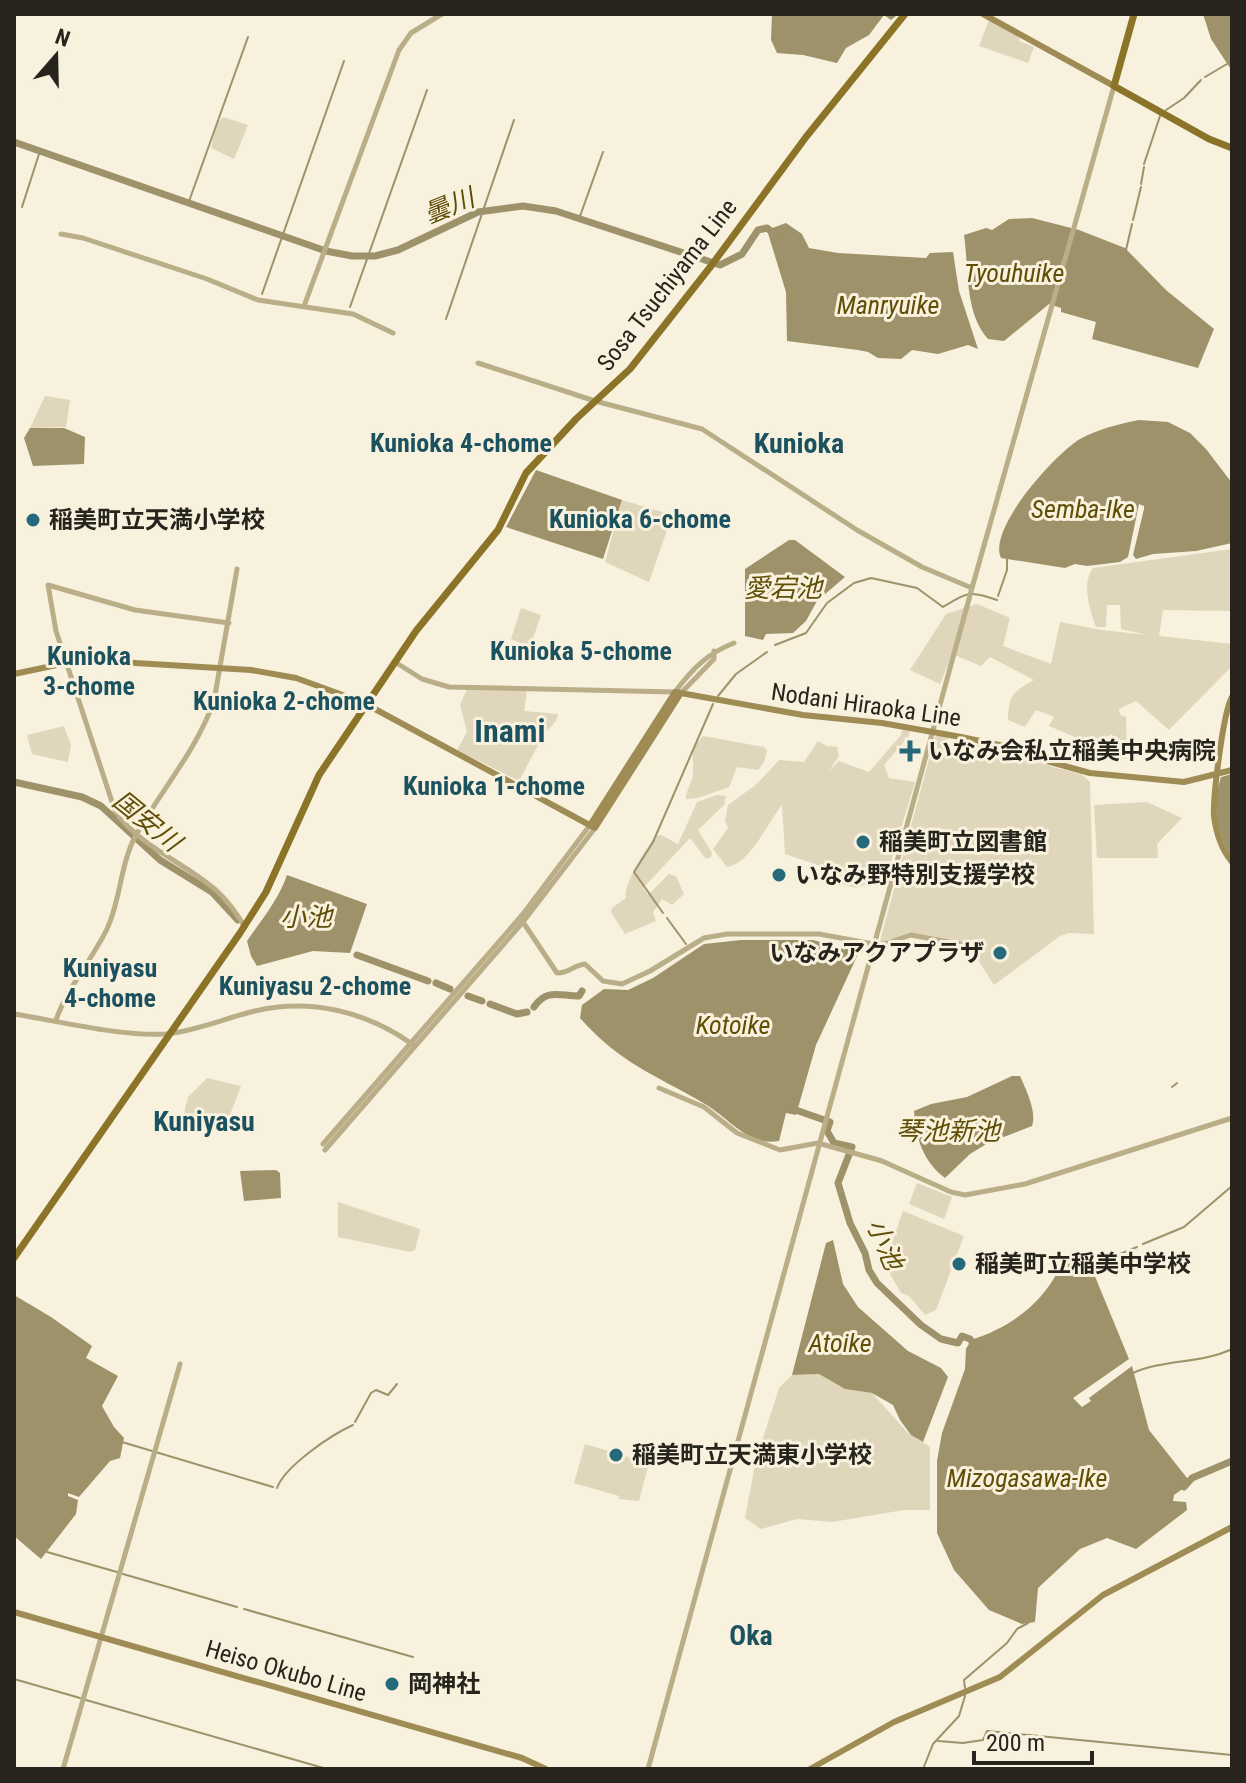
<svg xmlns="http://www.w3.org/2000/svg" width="1246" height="1783" viewBox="0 0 1246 1783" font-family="'Roboto Condensed','Noto Sans JP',sans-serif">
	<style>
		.green { fill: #dfd6bc }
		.water { fill: #9e926b }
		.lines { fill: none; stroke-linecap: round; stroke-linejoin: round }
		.stream { stroke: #9e926b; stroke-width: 2 }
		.river { stroke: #9e926b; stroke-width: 7 }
		.tertiary { stroke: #baae89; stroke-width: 5 }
		.secondary { stroke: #9f8c54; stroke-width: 6 }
		.primary { stroke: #8b7427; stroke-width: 7 }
		.poi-dot { fill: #26697b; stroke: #f7f1dd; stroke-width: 3 }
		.labels { text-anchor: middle; stroke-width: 6; stroke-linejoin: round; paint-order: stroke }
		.street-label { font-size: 24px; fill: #26241c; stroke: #f7f1dd }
		.poi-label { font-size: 24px; font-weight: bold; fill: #26241c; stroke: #f7f1dd; text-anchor: start }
		.water-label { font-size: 26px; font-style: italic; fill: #614e06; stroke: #f7f1dd }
		.neighbourhood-label { font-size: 26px; font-weight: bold; fill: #1c5260; stroke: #f7f1dd }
		.quarter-label { font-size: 28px; font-weight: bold; fill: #1c5260; stroke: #f7f1dd }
		.district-label { font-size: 32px; font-weight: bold; fill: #1c5260; stroke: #f7f1dd }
	</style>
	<rect width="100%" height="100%" fill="#f7f1dd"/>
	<path class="green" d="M989,20L1020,34L1019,41L1034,47L1028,63L979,46Z
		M223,117L248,125L234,159L211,148L217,123Z
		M45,396L70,400L66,427L30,428Z
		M622,500L669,514L671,519L649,582L605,562Z
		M1232,549V611L1163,610L1159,636L1232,644V666L1169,730L1136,701L1119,709L1120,715L1126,717L1127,759L1116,757L1112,734L1091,744L1049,726L1054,717L1036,710L1025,727L1008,720C1009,694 1013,692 1034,680L990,657L981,666L952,654L940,684L910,670L946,614L977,604L1010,618L1003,646L1051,664L1060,622L1102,630L1148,635L1121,629L1120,605H1107L1106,627H1096C1090,609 1081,585 1093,568Z
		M521,608L541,615L530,647L511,639Z
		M467,689L527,690L524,711L558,714L556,721L544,734L519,781L457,750L467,732L460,705Z
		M64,726L71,745L68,762L32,754L27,735Z
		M902,730L910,731L908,737L884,765L889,778L915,782L886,878L856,888L834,882L832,870L785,854L782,805C768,822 750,864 727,867L713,849L728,828L725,820L728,805L757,784L779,760L804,762L818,741L827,746L837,747L839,756L829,771L839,761L869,772L901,735Z
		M938,735L949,738L943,747L949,754L963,740L1027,756L1053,767L1081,774L1090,782L1094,934L1069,933L1060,936L994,985L969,946L906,936L880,941L935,737Z
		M703,736L764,747L767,751L764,762L758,770L737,767L729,787L698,798L686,799C686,789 693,782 693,773C694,755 688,752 703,736Z
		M717,795L726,796L724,805L698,830L712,853L711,857L706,859L690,838L643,888L648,895L669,874L676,876L684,894L672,905L662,899L653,912L656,921L625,934L611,912L612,908L626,898C623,884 646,849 655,836L661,835L678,844L697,802Z
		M1147,802L1182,818L1157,844L1158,858H1097L1094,805Z
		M207,1078L241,1086L226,1125L198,1126L182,1122L188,1097Z
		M917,1183L952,1197L944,1219L909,1204Z
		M338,1202L417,1228L420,1230L415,1250L410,1252L338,1237Z
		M903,1211L964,1236L936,1310L925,1315L909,1296L901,1293L890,1274L883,1268Z
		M819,1374L845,1389L872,1393L908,1433L930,1447V1510H904L832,1522L797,1519L761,1529L745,1518L756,1460L779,1388L792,1375Z
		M585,1444L649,1463L639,1501L619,1499V1496L574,1483Z"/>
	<path class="water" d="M772,14H895L896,16L891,20L884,15L869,35L846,48L837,63L803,55L777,53L771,40Z
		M1203,14H1232V71L1211,39Z
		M1032,218L1079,230L1125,248L1166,290L1214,329L1198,368L1092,339L1096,322L1061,312V308L1049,304L1004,341L988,339C964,312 969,268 964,235L986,228L992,230L1009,219Z
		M786,223L802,234L809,248L838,253L926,258L930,253L953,252L959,291L978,349L968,345L938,354L912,350L901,359L878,358L868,352L858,350L787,341L786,292L767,230Z
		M1139,420L1168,422L1190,433L1206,449L1232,483V543L1196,551L1153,554L1136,559L1133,555L1144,509V506L1139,504L1128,557L1120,562L1087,566L1075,564L1065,568L1001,558C987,529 1056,453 1080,439C1098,429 1119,424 1139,420Z
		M30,428H64L85,437L84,464L33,466L24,438Z
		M536,470L622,500L603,559L506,527Z
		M789,540H795L845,577L817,601L806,621L793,633L766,634L763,640L745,636V569Z
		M1232,774V858C1216,834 1212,804 1221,777Z
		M287,875L367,904L350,953L313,951L257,966L251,956L247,941C262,919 279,899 287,875Z
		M741,940H813L859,952L816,1045L796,1115L786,1113L779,1141C749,1147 729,1118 705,1104C654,1074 621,1064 580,1018L582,1005L604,989L628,990L653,978L704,944Z
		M1012,1076H1020C1026,1090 1037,1111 1032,1126L988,1143L970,1154L945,1178C923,1161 916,1139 914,1111L931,1104L967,1097Z
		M276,1170L280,1173L281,1198L244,1201L240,1171Z
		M833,1240L843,1284L858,1307L908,1351L941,1368L948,1377L923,1442L911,1435L900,1420L893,1405L872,1393L845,1389L819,1374L792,1375L826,1243Z
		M1087,1257L1129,1359L1073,1398L1082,1407L1091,1401L1089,1398L1132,1366L1149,1430L1191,1483L1174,1495L1173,1501L1186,1502L1187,1510L1136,1549L1107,1538L1080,1549L1038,1588L1035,1622L1022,1624L989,1610L954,1570L937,1533V1461L942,1433L965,1369L966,1349L971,1340C1010,1327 1042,1305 1060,1267Z
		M14,1295L51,1317L92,1346L86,1358L118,1376L102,1406L114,1427L124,1438L120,1458L110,1461L79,1497L68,1493V1496L78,1500L76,1514L41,1559L14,1536Z"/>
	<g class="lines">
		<path class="stream" d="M1205,77L1232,61
			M1166,110L1184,98L1201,80
			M1144,164L1160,116
			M1141,184L1144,167
			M188,204L248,37
			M22,207L40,151
			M579,219L603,152
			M1133,220L1141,187
			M1126,250L1132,224
			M262,294L344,61
			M350,307L427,90
			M446,319L514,120
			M998,596L1007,570V559
			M775,645L806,633L827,603L854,583L871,578L917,588L943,607C968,592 970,590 997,600
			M718,696L736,674L767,652
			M663,913L634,872L653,842L713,704
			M667,918L686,944
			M1172,1087L1177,1083
			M1143,1244L1184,1227L1232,1186
			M1091,1266L1137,1247
			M1133,1373C1164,1359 1201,1364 1232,1349
			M355,1422L371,1393L376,1390L388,1395L397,1384
			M122,1442L273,1487
			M277,1488C285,1466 331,1435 353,1425
			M47,1552L117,1572
			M123,1574L237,1607
			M244,1609L413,1657
			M14,1679L80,1698
			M965,1688L964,1680L1007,1643L1017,1629L1028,1623
			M86,1700L327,1769
			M938,1741L963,1743L983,1740L987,1731L1232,1755
			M923,1769L933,1744L959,1716L965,1696"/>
		<path class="river" d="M14,142L326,251L352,256H375L398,250L478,212L523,206L556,211L720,265L742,254L758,230L767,228L776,235
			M14,782L82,797L101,806L160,860L212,892L238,920
			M357,955L428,981
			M436,983L450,989
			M468,996L482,1001
			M490,1004L517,1014L527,1012
			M534,1007C547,988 560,996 579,996L582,991
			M790,1108L830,1122L827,1131L834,1143L852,1147L838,1183L850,1223L865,1253L869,1270L877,1283L921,1325L941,1339L958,1343L962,1336L970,1339L975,1346
			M1184,1487L1192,1478L1232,1461"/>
		<path class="tertiary" d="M61,234L83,238L207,279L258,300L353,314L393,333
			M304,306L399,50L411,33L442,14
			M478,363L595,401L702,429L857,530L922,567L972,588
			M229,623L135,610L48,585L56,631L115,811C141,848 186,863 218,892C229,902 237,914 245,927
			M395,662L422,679L449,687L675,692C692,669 708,653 734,643
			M681,693L714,659V651
			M523,914V922L557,973C569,973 574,965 585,964L603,981L622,984L650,971L704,938L727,934H819L873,944L887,943L911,935L970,946
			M14,1014C58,1021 123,1037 166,1034C197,1031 225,1018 255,1011C309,998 366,1011 412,1044
			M56,1020C67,988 92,960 107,929C121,899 120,864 136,835C162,789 196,751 214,701L237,569
			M659,1088L704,1107L737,1133L780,1150L818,1143L882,1161L951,1192L965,1195L1025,1184L1232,1118
			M323,1144L523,914L590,825
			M325,1150L523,922L595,828
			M63,1769L180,1364
			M648,1769L972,588L1114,86"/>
		<path class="secondary" d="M983,14L1114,86
			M14,674L71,662L102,661L251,670L296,678L362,702L595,828L681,693
			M1232,697C1223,713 1213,796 1214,816C1216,832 1221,849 1232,862
			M590,825L675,692L803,715L882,723L961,737L1009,747L1047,761L1090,773L1184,782L1232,770
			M14,1612L522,1758L546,1769
			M810,1769L894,1722L1000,1677L1103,1595L1232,1527"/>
		<path class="primary" d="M1134,14L1114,86L1209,139L1232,148
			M14,1258L240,933L266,892L319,775L416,631L498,530L526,473L576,419L630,369L711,266L806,137L905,14"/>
	</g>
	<g class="poi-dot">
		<circle cx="33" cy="520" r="8"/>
		<path d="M906 739h8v8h8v8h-8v8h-8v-8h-8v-8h8z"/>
		<circle cx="863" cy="842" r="8"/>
		<circle cx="779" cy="875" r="8"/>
		<circle cx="1000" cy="953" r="8"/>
		<circle cx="959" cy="1264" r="8"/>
		<circle cx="616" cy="1455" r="8"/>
		<circle cx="392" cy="1684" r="8"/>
	</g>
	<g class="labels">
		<g class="street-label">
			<text transform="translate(667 285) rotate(-52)" y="8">Sosa Tsuchiyama Line</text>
			<text transform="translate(866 705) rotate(8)" y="8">Nodani Hiraoka Line</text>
			<text transform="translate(286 1671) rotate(16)" y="8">Heiso Okubo Line</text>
		</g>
		<g class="poi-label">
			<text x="49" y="528">稲美町立天満小学校</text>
			<text x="928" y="759">いなみ会私立稲美中央病院</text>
			<text x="879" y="850">稲美町立図書館</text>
			<text x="795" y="883">いなみ野特別支援学校</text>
			<text x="984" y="961" text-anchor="end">いなみアクアプラザ</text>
			<text x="975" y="1272">稲美町立稲美中学校</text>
			<text x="632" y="1463">稲美町立天満東小学校</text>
			<text x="408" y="1692">岡神社</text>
		</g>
		<g class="water-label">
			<text transform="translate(449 206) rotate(-22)" y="9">曇川</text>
			<text x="1014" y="282">Tyouhuike</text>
			<text x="888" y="314">Manryuike</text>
			<text x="1083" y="518">Semba-Ike</text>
			<text x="783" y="597">愛宕池</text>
			<text transform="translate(147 821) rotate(39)" y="9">国安川</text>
			<text x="306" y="926">小池</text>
			<text x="733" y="1034">Kotoike</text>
			<text x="948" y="1140">琴池新池</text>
			<text transform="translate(885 1244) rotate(67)" y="9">小池</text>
			<text x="840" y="1352">Atoike</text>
			<text x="1027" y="1487">Mizogasawa-Ike</text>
		</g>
		<g class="neighbourhood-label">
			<text x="461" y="452">Kunioka 4-chome</text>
			<text x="640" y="528">Kunioka 6-chome</text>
			<text x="581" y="660">Kunioka 5-chome</text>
			<text x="89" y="665">Kunioka<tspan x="89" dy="30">3-chome</tspan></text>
			<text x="284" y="710">Kunioka 2-chome</text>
			<text x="494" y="795">Kunioka 1-chome</text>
			<text x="110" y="977">Kuniyasu<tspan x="110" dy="30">4-chome</tspan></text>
			<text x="315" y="995">Kuniyasu 2-chome</text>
		</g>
		<g class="quarter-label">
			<text x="799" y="453">Kunioka</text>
			<text x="204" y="1131">Kuniyasu</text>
			<text x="751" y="1645">Oka</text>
		</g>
		<g class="district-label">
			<text x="510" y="742">Inami</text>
		</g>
	</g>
	<rect width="1246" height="1783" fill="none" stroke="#26241c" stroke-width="32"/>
	<g transform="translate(56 56) rotate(20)" stroke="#f7f1dd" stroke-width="6" paint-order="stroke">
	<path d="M0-6L14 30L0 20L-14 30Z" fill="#26241c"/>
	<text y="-12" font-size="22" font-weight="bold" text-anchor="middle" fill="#26241c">N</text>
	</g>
	<path d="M974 1751v12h118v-12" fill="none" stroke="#26241c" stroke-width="4"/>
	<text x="986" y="1751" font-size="24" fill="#26241c" stroke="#f7f1dd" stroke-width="6" paint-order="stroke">200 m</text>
</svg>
